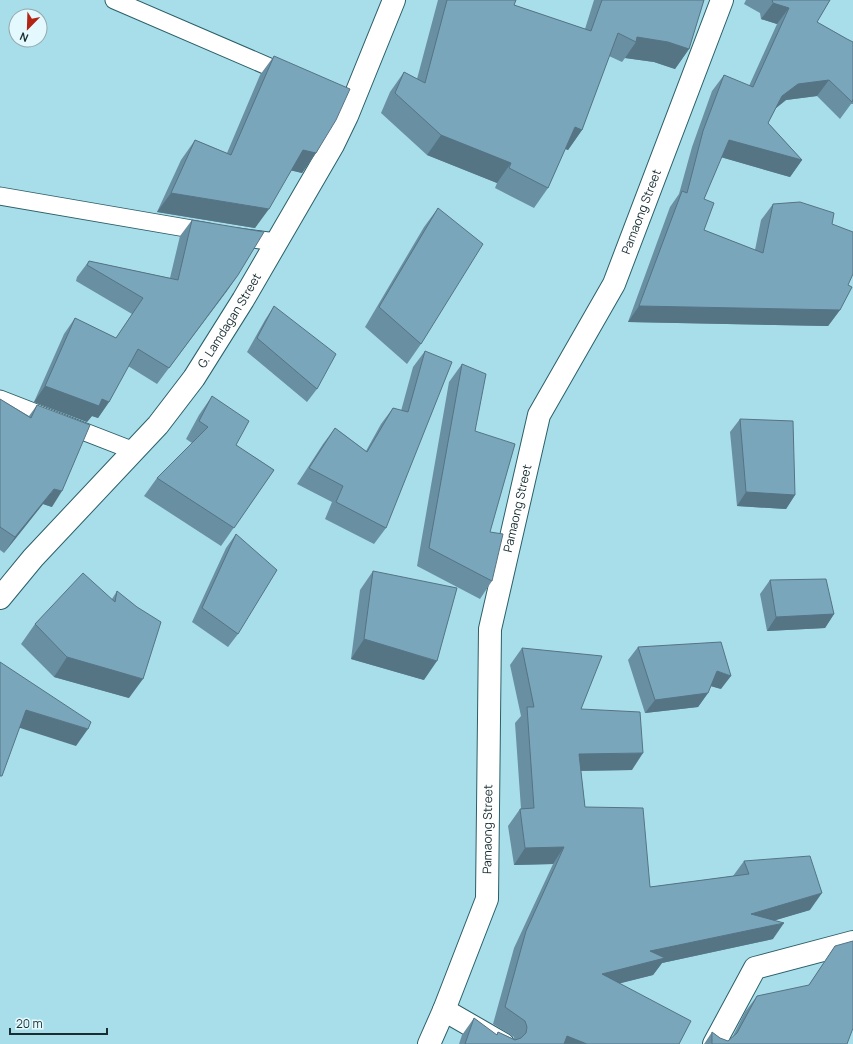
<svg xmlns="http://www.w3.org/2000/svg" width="853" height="1044" viewBox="0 0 853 1044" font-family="Manrope,sans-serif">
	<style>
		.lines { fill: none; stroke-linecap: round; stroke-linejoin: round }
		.lane-casing { stroke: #2b5f69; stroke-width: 19 }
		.street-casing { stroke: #2b5f69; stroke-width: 24 }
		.secondary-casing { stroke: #2b5f69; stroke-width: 24 }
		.lane { stroke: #fff; stroke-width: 17 }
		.street { stroke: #fff; stroke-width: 22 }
		.secondary { stroke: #fff; stroke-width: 22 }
		.wall { fill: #698fa2 }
		.shaded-wall { fill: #557484 }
		.building { fill: #7aa6bc; stroke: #557484 }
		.labels { text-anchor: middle; stroke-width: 3; stroke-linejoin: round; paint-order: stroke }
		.street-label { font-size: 12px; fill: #182e32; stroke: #e4f9fd }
	</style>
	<rect width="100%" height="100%" fill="#a8dee9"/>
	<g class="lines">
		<g class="lane-casing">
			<path id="lane" d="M114,0L288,75
				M0,196L209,232
				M237,237L276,242
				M0,399L134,451"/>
		</g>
		<g class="street-casing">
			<g id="street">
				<path d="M444,1010L503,1044"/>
				<path id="s1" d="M429,1044L444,1010L487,899L490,629L539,415L614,284L722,0"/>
				<path d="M714,1044L755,968L853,942"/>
			</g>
		</g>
		<g class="secondary-casing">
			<g id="secondary">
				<path id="s2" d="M0,598L33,558L158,425L194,378L243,300L333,145L347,116L394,0"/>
			</g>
		</g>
		<use href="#lane" class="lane"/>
		<use href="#street" class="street"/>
		<use href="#secondary" class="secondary"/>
	</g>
	<path class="wall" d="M438,0H516L514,5L585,29L594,0H704L689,49L675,69L654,62L625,58L622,62L609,56L582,130L568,150L565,149L548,188L534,208L495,188L497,183L427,155L381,113L390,92L404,72L417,79Z
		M746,0H830L817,22L847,39L853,42V104H851L840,119L817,96L786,100L776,108L768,123L802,160L790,177L721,157L704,199V230L755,250L761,220L773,204L832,224L848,285L840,310L828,326L628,322L670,207L679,194L692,147L712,91L724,75L749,86L777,24L761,19L760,13L744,4Z
		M274,56L316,153L302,173L291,170L255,228L157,212L181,160L195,140L227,153L260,75Z
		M438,208L421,344L407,364L365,327L424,227Z
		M192,220L238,275L157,384L128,366L109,402L98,418L92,416L87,422L34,402L64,334L75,318L116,338L132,314L76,281L77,277L89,261L170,278L180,236Z
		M274,306L317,389L307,402L247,352L265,320Z
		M425,351L386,528L374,544L325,519L332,502L297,484L323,444L335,428L366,451L381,424L393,408L401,411L413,367Z
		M462,364L475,431L490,532L492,581L480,599L417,566L449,382Z
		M212,396L236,445L274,470L221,546L144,496L157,478L192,443L186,439L199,415Z
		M0,399L29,416L37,405L52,507L43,504L4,553L0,550Z
		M740,419L795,495L786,509L737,506L730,432Z
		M236,534L238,634L228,647L192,622L226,548Z
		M373,571L424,680L351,659L360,590Z
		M770,580L834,614L825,628L767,631L760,594Z
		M117,591L129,698L54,677L21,644L35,624L112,599Z
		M638,647L721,689L711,686L708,693L698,707L645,713L628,660Z
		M522,648L581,709L632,770L581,771L585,807L650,887L733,876L744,861L810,910L775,920L773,939L662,963L653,975L620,983L679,1044H459L462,1035L474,1018L496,1035L498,1032L514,1039V1037L493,1024L514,948L553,864L514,865L508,826L520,809H521L515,723L521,716L510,665Z
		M835,946L847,1044H704L712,1032L720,1038L728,1041L732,1038L745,1012L757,996L808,986Z"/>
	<path class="shaded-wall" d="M773,3L789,8L777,24L761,19Z
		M637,37L668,42L689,49L675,69L654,62L625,58L636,42Z
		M829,80L817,96L786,100L771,112L782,96L798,84Z
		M575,127L582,130L568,150L561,147Z
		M441,135L511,163L497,183L427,155Z
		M729,140L802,160L790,177L717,156Z
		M303,150L316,153L302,173L289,170Z
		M171,193L269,209L255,228L157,212Z
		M238,275L227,291L157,384L169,368Z
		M639,306L840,310L828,326L628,322Z
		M45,386L102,399L109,402L98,418L92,416L87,422L34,402Z
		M54,489L62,491L52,507L43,504L4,553L15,537Z
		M746,492L795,495L786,509L737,506Z
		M834,614L825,628L767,631L776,617Z
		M364,639L437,661L424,680L351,659Z
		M67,657L143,679L129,698L54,677Z
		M717,671L731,676L721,689L707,685Z
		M708,693L698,707L645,713L655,700Z
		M26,710L88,729L76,746L14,726Z
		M643,753L632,770L567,771L579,754Z
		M564,847L553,864L514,865L525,848Z
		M822,893L810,910L739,931L751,914Z
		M784,923L773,939L662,963L653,975L590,991L602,974L650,951Z
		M567,1036L587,1044H562Z"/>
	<path class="building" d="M447,0H516L514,5L591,31L602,0H704L689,49L668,42L637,37L636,42L618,33L582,130L575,127L548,188L509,168L511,163L441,135L395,93L404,72L425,83Z
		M772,0H830L817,22L847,39L853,42V99L852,102L829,80L798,84L782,96L768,123L802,160L729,140L704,199L714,203L704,230L763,253L773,204L800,202L834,213L832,224L853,232V274L848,285L852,287L840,310L639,306L682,191L687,193L703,131L724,75L753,87L789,8L773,3Z
		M274,56L350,89L336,120L316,153L303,150L269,209L171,193L195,140L231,155Z
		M438,208L483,244L421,344L379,307Z
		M192,220L264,232L238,275L169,368L138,349L109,402L102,399L99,406L45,386L75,318L116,338L143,298L87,265L89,261L178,280Z
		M274,306L336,354L317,389L257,338Z
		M425,351L452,362L386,528L336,502L343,486L309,468L335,428L367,452L393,408L408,412Z
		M462,364L486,374L475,431L515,444L490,532L503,534L492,581L429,548Z
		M212,396L249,421L236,445L274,470L234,528L157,478L208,427L199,421Z
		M0,399L31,418L37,405L90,425L62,491L54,489L15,537L0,527Z
		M740,419L793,421L795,495L746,492Z
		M236,534L277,570L238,634L202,608Z
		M373,571L457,588L437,661L364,639Z
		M83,573L115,602L117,591L137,607L161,622L143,679L67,657L35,624Z
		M826,579L834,614L776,617L770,580Z
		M721,642L731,676L717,671L708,693L655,700L638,647Z
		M522,648L602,656L581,709L640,712L643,753L579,754L585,807L643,808L650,887L749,874L744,861L810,856L822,893L751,914L784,923L650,951L665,958L602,974L691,1021L679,1044H587L567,1036L564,1044H465L474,1018L497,1035L498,1032L515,1040L521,1038L526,1033L527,1027L525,1021L505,1007L526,931L564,847L525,848L520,809L534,808L527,707H534Z
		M0,662L91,722L88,729L26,710L2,776H0Z
		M853,941V1028L847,1044H712V1032L720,1038L728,1041L737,1033L757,996L809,985L835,946Z"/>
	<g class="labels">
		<g class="street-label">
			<text dy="4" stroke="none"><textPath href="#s1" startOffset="874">Pamaong Street</textPath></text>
			<text dy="4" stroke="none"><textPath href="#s2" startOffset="361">G. Lamdagan Street</textPath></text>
			<text dy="4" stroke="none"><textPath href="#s1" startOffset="550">Pamaong Street</textPath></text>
			<text dy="4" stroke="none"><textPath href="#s1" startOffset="226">Pamaong Street</textPath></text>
		</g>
	</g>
	<g transform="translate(28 28) rotate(203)"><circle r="19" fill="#e4f9fd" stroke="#92a8ac"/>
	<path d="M0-3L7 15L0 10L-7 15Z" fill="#b22413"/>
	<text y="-6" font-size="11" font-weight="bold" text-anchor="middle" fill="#182e32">N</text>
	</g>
	<path d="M10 1028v6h97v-6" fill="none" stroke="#182e32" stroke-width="2"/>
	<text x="16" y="1028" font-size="12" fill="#182e32" stroke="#e4f9fd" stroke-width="3" paint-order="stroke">20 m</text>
</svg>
